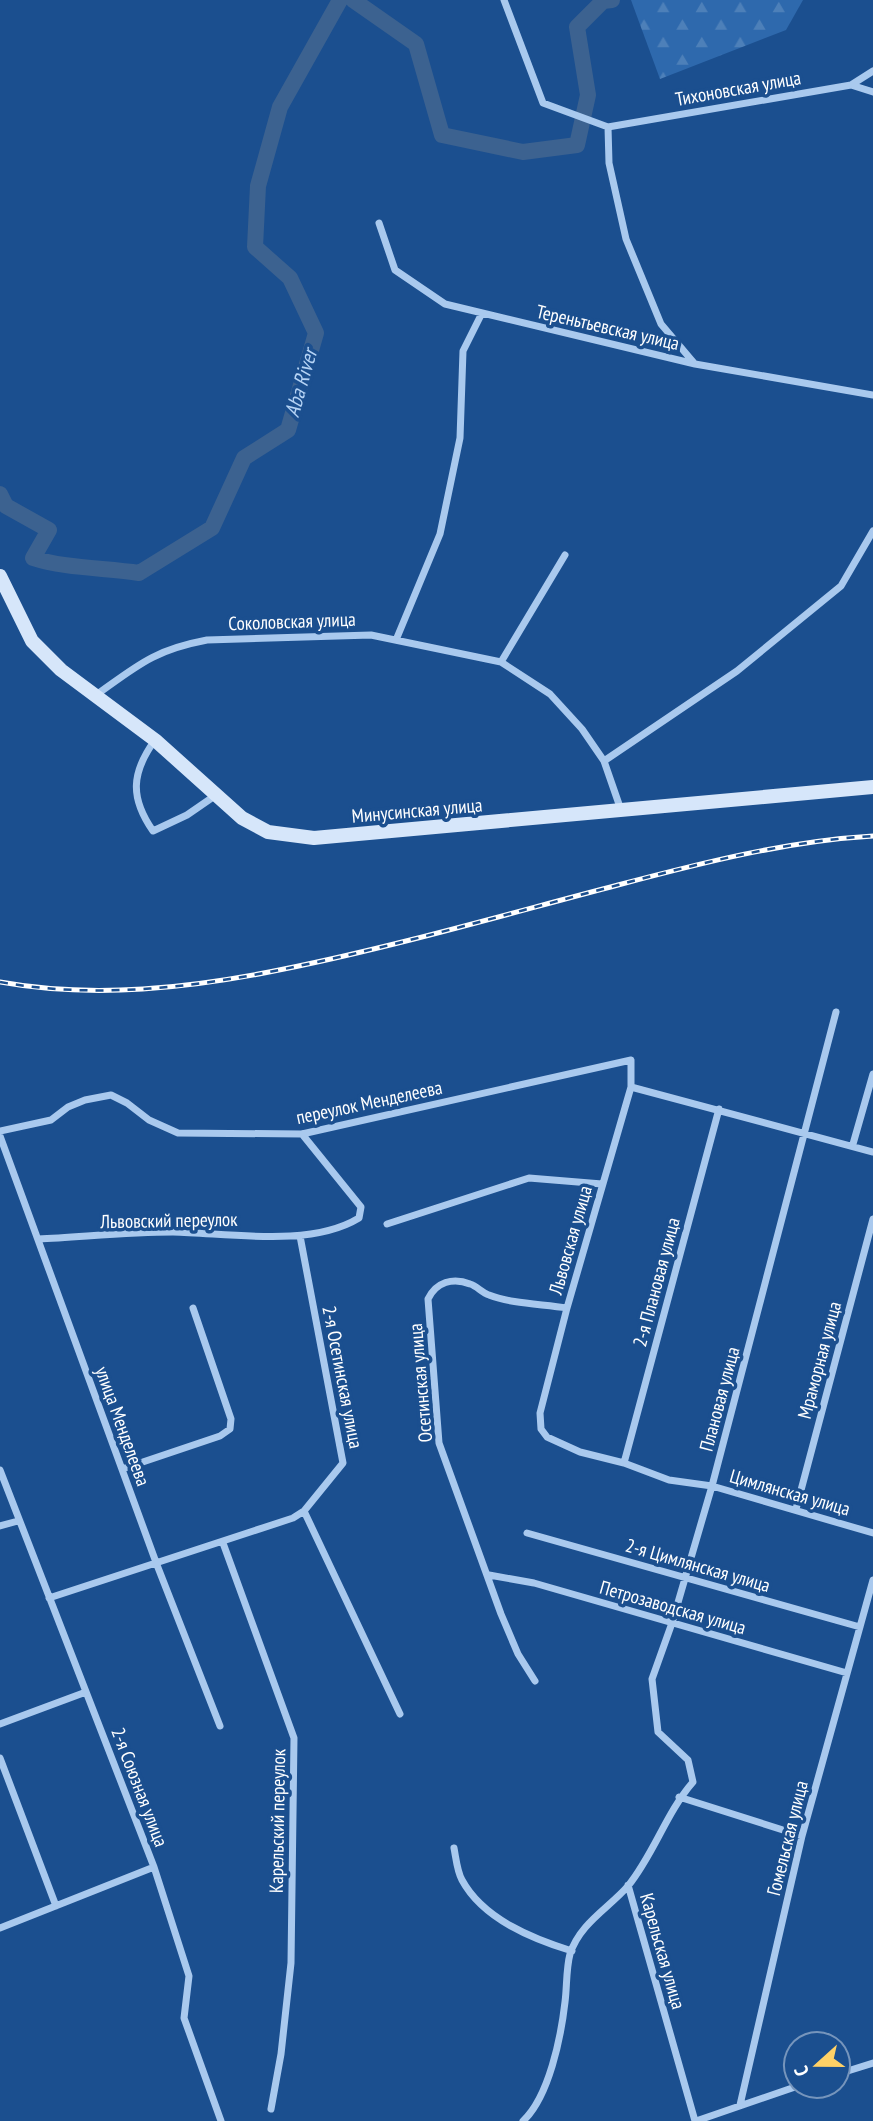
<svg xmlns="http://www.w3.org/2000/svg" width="873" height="2121" viewBox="0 0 873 2121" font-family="'PT Sans Narrow',sans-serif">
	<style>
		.forest { fill: url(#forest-firs) }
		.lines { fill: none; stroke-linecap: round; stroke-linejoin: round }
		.river { stroke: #3c6290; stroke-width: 16 }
		.minor { stroke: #a9c9ee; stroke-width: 7 }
		.secondary { stroke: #d6e6fa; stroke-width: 14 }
		.rail-casing { stroke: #fff; stroke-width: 5 }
		.rail { stroke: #1b4f8f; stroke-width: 2.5; stroke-dasharray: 8; stroke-linecap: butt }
		.labels { text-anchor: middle; stroke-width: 7; stroke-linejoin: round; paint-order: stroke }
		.street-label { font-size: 19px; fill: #fff; stroke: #1b4f8f }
		.water-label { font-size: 21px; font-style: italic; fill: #b5d3f5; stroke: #1b4f8f }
	</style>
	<defs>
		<pattern id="forest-firs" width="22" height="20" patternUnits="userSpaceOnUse" patternTransform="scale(1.75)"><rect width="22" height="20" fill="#2e69ad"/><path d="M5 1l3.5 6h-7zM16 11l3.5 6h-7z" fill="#4d80b9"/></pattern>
	</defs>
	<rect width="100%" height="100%" fill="#1b4f8f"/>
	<path class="forest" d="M631,0H803L786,30L660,79Z"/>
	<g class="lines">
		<path class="river" d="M353,0L416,44L442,135L523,152L577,145L588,95L577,27L603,1L612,0
			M0,494L6,506L49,530L33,558C63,568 105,568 139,573L212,528L244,458L288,430L316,333L290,278L255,247L258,186L280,107L340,0"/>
		<path class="minor" d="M504,0L543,103L608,127L609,163L626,239L661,324L694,363
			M851,85L873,71
			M608,127L851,85L873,92
			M379,223L395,270L445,304L695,364L873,395
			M396,640L440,534L460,438L463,351L482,313
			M501,662L565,555
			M96,695C138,665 154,650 207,640L371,635L501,662L550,694L582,729L604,761
			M155,740C131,773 130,798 153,831L187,815L216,795
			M621,810L604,761L737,671L841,586L873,531
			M631,1087L873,1152
			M0,1131L51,1120L68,1107L85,1100L111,1095L127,1103L149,1120L178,1133L302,1134L631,1060V1087L567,1308L540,1413L541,1429L547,1437L580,1452L624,1463L669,1480L712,1486L873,1533
			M0,1136L157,1565L220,1726
			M853,1144L873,1074
			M387,1224L529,1178L602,1184
			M38,1239C82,1237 128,1232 173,1232C228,1233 310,1248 359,1218L361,1207L302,1134
			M624,1463L719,1109
			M122,1469L220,1436L230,1429L231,1419L193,1308
			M0,1470L154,1867L189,1976L184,2018L221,2121
			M796,1509L873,1219
			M304,1511L400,1714
			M0,1526L18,1521
			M527,1533L860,1627
			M223,1543L294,1738L291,1963L281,2054L271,2109
			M489,1575L534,1583L847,1673
			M49,1598L293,1518L304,1511L343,1463L300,1236
			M535,1681L518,1654L501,1614L439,1443L428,1299C436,1282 453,1277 470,1284C477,1286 482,1293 489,1295C512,1304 543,1304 567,1308
			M0,1724L86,1692
			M0,1758L56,1906
			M679,1797L802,1836
			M454,1848C456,1858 457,1871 462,1880C483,1919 533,1939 572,1951
			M628,1885L695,2121
			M0,1928L154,1867
			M838,2074L873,2063
			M740,2105L802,1836L873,1580
			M523,2121C549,2097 561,2037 565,2002C567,1987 566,1969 570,1954C580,1923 609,1908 628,1886C654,1854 666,1813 693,1782L688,1760L658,1732L652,1679L672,1623L712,1486L836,1012
			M696,2121L798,2086"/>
		<path class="secondary" d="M0,576L32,641L61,670L155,740L242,818L268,832L314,838L873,787"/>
		<g class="rail-casing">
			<path id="rail" d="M0,982C94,999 192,988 284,969C397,946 507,914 618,885C701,863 787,841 873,836"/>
		</g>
		<use href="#rail" class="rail"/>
	</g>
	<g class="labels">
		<g class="street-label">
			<text transform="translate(738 88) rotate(-10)" y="7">Тихоновская улица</text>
			<text transform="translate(608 327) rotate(13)" y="7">Тереньтьевская улица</text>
			<text transform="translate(292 621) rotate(-2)" y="7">Соколовская улица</text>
			<text transform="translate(417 810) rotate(-5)" y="7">Минусинская улица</text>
			<text transform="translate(369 1102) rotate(-12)" y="7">переулок Менделеева</text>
			<text transform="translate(169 1220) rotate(-1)" y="7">Львовский переулок</text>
			<text transform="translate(570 1240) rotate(-74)" y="7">Львовская улица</text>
			<text transform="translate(656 1282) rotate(-75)" y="7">2-я Плановая улица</text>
			<text transform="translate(819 1360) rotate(-75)" y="7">Мраморная улица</text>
			<text transform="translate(343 1377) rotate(79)" y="7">2-я Осетинская улица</text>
			<text transform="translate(420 1383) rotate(-95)" y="7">Осетинская улица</text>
			<text transform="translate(719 1399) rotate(-75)" y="7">Плановая улица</text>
			<text transform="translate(123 1426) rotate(70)" y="7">улица Менделеева</text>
			<text transform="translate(790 1492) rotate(16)" y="7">Цимлянская улица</text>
			<text transform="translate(698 1565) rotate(16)" y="7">2-я Цимлянская улица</text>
			<text transform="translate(673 1607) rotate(16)" y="7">Петрозаводская улица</text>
			<text transform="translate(140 1787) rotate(69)" y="7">2-я Союзная улица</text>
			<text transform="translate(277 1821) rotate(-89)" y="7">Карельский переулок</text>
			<text transform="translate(787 1838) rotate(-76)" y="7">Гомельская улица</text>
			<text transform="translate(663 1951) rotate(74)" y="7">Карельская улица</text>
		</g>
		<g class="water-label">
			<text transform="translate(301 383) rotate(-74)" y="7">Aba River</text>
		</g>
	</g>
	<g transform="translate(817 2065) rotate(249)"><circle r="33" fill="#1b4f8f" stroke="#7695bc" stroke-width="2"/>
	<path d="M0-5L12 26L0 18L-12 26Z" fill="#ffd166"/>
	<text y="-10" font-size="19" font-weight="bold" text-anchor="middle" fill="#ffffff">С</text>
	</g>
</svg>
